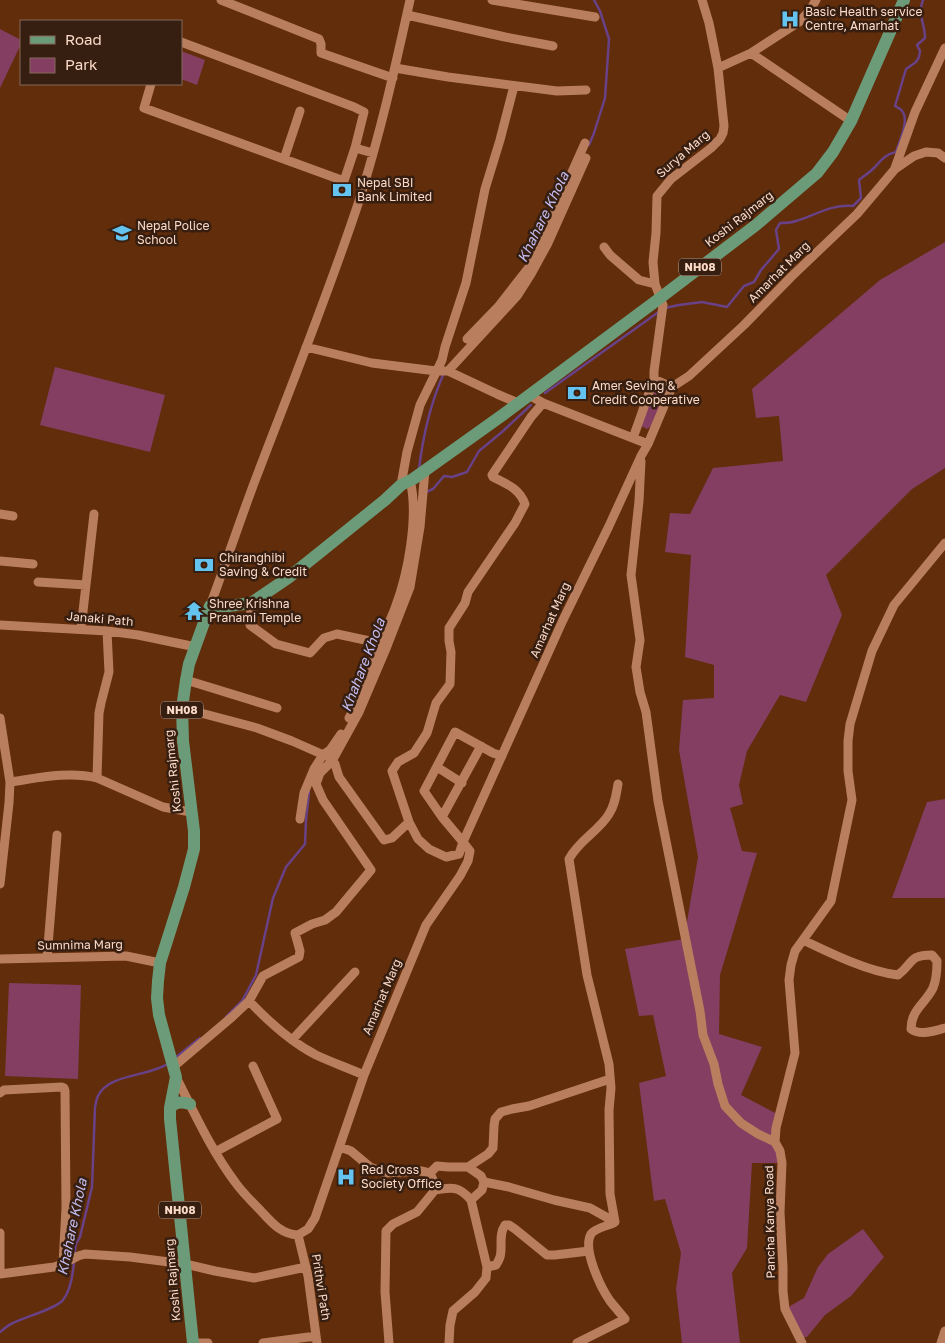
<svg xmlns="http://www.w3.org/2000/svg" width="945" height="1343" viewBox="0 0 945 1343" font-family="'Golos Text',sans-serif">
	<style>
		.green { fill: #833e62 }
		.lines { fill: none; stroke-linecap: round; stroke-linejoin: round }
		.stream { stroke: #694186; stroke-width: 2.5 }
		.street { stroke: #b97e5d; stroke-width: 9 }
		.primary { stroke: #6c9b79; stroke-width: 12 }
		.labels { text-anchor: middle; stroke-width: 5; stroke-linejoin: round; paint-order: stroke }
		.shield { fill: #361e10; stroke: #c0a291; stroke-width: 1 }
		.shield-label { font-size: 11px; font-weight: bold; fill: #fbdac8 }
		.poi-label { font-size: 12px; fill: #fbdac8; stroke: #361e10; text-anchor: start }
		.street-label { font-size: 12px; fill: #fbdac8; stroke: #361e10 }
		.water-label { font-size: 14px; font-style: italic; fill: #c3bef3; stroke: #361e10 }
	</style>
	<rect width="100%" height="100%" fill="#612d0b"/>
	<path class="green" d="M0,29L21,40V44L0,88Z
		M181,51L205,60L197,85L181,79Z
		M945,242V468L912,489L826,575L842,615L806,702L780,695L747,751L739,785L743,804L730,808L742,851L757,853L720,975L719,1034L762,1047L741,1095L779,1115L776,1128L782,1163H752L747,1248L732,1273L740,1343H682L676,1289L681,1253L665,1199L654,1201L639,1083L666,1076L653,1015L639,1016L625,949L684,939L698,857L679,750L683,700L714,698V665L685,657L691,555L665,552L670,513L690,514L713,468L783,461L779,416L756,418L752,389L880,280Z
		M55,367L165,395L150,452L40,425Z
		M657,385L669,387L652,426L647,429L641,426Z
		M945,799V898H892L927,802Z
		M9,983L81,985L78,1079L5,1076Z
		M863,1229L884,1257L851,1296L825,1315L807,1337L800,1338L785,1309L804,1298L818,1267L828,1254Z"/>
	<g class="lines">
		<path class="stream" d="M589,145L594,133L605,98L609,39L600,11L594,0
			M665,308L679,305L702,302L727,307L744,286L754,282L761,270L779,249L776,230L780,223C785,223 791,223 796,221C816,215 831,204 853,206L861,198L859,180C864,176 870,172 875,167C882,159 886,154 896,152C899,142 910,120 902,111C901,109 898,108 895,106L906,69L916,62L919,57L920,51L917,45L925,38C925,23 917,15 923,0
			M545,393L660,311
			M419,469C423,436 430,404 444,373
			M426,493V492L433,489L444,476L452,477L467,472L479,451L502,432L531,405
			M226,1017L242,1001L256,975L273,898L286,867L305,844L306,820L309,792
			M175,1058L200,1038
			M74,1256L76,1244L80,1237L92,1187L95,1107C96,1104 96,1099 98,1096C109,1073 150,1077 169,1063
			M0,1332C4,1329 8,1325 13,1323C24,1317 56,1309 63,1300C71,1290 73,1274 74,1262"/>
		<path class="street" d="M221,0L319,39L321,44V53L393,78
			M492,0L595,17
			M407,15L505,37L553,46
			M751,53L851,121
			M395,68L448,77L557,91L586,90
			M718,68L751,53L799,22L810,10L816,0
			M151,84L144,108L344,181L355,148L364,112L354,107L181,42
			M355,148L373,153
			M284,159L300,111
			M895,168L915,112L945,48
			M604,247L610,255L639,280L655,284
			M467,339L498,307L530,266L585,143
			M306,347L372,363L436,371H448L497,394L518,403
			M448,371L517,296L531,274L548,243L586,158
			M672,387L654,379V371L663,305L655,284L653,262L656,233L657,196L671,179L711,148L720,139L723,133L724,126L718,68L709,23L702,0
			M529,395L543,403L648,444
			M633,438L654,379
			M641,461L639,501L631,575L640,640L636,667L640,692L646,712L658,801L700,1011L703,1035L714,1064L718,1084L725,1106L741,1123L758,1134L775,1142
			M401,485L407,452L420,405L442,360L445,347L466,283L485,189L500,140L514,86
			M0,514L13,516
			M0,561L33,564
			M38,582L86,585
			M251,603L250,625L276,644L310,653L324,638L337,634L379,643
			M210,606C226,563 240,520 256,478C291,386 328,295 359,201C380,135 395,68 410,0
			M0,625L107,631L138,635L196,647
			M81,629L94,514
			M186,680L277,708
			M182,708L257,728L292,741L326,756
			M0,718L10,782L9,803L0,884
			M349,718C360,698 367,675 375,654C381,639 389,624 395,608C408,574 419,516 410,480
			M502,756L493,753L455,732L424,791L442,817L463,842L459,854L446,857L429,849L418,839L409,822L392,771L398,762L414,753L427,733L436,703L450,684L451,652L449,641V628L465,603L468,592L515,523L525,504C519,488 508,485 493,477L492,475L531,417L543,403
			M332,761L335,764L339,777L384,840L392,838L409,822
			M437,767L462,783
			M97,778L99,713L101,703L109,672L107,631
			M10,782C38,778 69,771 97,778L163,807L191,812
			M442,817L481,746
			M300,819L304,793L314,769L323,755L330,750L341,734
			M803,940C830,953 869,972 898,975C914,963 908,955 932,955L937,961C937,970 936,981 933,988C925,1004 911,1010 911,1029C920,1036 935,1031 945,1028
			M47,958L57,835
			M0,959L126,956L160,963
			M292,1040L355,972
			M173,1067L232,1017L249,1001
			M364,1075C348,1068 331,1062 316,1055C291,1042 268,1021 249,1001L263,976L299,957L300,951L295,933L312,924L325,920L336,912L371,870L323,800L316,784L320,773L332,761L359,712L385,651L410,587L420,527L425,470
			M176,1077C194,1112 211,1150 235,1182C242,1192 252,1202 261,1211C272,1223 281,1234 298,1235
			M0,1093L4,1090L62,1087L64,1088L65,1091L66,1208L63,1264
			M340,1147L351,1151L370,1167L385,1173L421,1171L430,1173L434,1182L435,1190L417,1212L393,1224L386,1231L385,1292L389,1343
			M215,1152L277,1119L253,1066
			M468,1167L481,1176L484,1182L482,1190L471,1200
			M430,1173L437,1166L448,1167H468L488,1154L493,1148L494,1126L495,1119L501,1112L512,1109L529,1106L610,1079
			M484,1182L509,1187L554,1200L590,1208L615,1222
			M435,1190C452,1187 459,1186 471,1200L487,1267
			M0,1233V1274L54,1267L63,1264L78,1256L85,1254L130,1257L185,1264L215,1271L254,1278L306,1267
			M298,1235L308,1229L315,1218L364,1075L426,925L460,876L468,861L470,851L463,842L563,620L609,526L641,456L648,444L672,387L689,376L744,325L792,276L857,214L895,169L914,156L926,152L938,153L945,158
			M298,1235L308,1276L317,1343
			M193,1343H208
			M263,1343L316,1336
			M449,1343L450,1325L453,1311L475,1292L486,1278L487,1267L496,1265C498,1262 499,1260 500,1257C503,1247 498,1235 505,1225H509L515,1229L547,1255H555L589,1251
			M577,1343L625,1319C620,1313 615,1307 610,1301C601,1288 582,1249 591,1234C595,1228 608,1226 615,1222L610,1194L609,1110L611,1088L609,1064L587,975L569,859C579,840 599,831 609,814C615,805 616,795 618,784
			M802,1343L785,1309L783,1291V1267L780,1212L782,1163L780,1151L775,1142L776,1128L795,1053L789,980L791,965L795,951L831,901L852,800L848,771V741L850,724L872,651L894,605L945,543
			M941,1343L945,1331"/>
		<path class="primary" d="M170,1108C176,1101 182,1102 190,1104
			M193,1343L170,1119V1108L176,1077L159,1015L157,998L158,981L160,963L184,887L194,849V831L183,741L182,708L186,680L189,664L210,606H229L251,603L288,578L385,500L401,485L413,479L504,414L660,298L756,225L817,173L833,152L851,121L904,0"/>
	</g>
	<defs>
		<g id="hospital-bare" transform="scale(1.5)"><path d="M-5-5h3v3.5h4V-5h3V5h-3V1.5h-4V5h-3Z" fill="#65c4ef" stroke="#361e10" stroke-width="2.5" paint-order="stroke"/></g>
		<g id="bank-bare" transform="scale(1.5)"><path d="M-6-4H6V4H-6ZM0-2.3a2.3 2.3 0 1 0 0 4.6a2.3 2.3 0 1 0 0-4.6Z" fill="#65c4ef" stroke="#361e10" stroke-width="2.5" paint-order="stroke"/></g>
		<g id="school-bare" transform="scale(1.5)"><path d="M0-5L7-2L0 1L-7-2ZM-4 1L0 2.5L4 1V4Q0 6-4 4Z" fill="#65c4ef" stroke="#361e10" stroke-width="2.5" paint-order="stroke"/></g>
		<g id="temple-bare" transform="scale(1.5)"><path d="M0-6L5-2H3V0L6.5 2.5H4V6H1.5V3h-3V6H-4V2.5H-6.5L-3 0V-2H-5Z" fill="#65c4ef" stroke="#361e10" stroke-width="2.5" paint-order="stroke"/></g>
	</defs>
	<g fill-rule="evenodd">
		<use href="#hospital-bare" x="790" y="19"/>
		<use href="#bank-bare" x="342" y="190"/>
		<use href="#school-bare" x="122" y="233"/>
		<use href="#bank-bare" x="577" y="393"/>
		<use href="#bank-bare" x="204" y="565"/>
		<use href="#temple-bare" x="194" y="611"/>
		<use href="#hospital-bare" x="346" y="1177"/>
	</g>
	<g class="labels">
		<g class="shield">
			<rect x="679" y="258.5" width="42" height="17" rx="4"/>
			<rect x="161" y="701.5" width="42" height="17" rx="4"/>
			<rect x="159" y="1201.5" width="42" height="17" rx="4"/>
		</g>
		<g class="shield-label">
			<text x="700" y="271">NH08</text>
			<text x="182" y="714">NH08</text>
			<text x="180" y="1214">NH08</text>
		</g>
		<g class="poi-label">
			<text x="805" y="16">Basic Health service<tspan x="805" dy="14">Centre, Amarhat</tspan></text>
			<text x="357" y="187">Nepal SBI<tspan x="357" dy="14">Bank Limited</tspan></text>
			<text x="137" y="230">Nepal Police<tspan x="137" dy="14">School</tspan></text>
			<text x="592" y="390">Amer Seving &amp;<tspan x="592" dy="14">Credit Cooperative</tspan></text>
			<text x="219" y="562">Chiranghibi<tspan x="219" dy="14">Saving &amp; Credit</tspan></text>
			<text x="209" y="608">Shree Krishna<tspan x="209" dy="14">Pranami Temple</tspan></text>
			<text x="361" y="1174">Red Cross<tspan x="361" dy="14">Society Office</tspan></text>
		</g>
		<g class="street-label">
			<text transform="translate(683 154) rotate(-41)" y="4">Surya Marg</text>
			<text transform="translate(739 219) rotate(-38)" y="4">Koshi Rajmarg</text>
			<text transform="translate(779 272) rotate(-45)" y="4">Amarhat Marg</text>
			<text transform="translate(100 619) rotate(5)" y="4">Janaki Path</text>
			<text transform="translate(550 620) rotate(-66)" y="4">Amarhat Marg</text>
			<text transform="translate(173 771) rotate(-96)" y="4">Koshi Rajmarg</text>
			<text transform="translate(80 945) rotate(-1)" y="4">Sumnima Marg</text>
			<text transform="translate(382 997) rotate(-67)" y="4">Amarhat Marg</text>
			<text transform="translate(770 1222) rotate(-91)" y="4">Pancha Kanya Road</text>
			<text transform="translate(173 1280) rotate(-95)" y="4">Koshi Rajmarg</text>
			<text transform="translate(321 1287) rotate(81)" y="4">Prithvi Path</text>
		</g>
		<g class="water-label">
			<text transform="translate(543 217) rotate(-64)" y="5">Khahare Khola</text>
			<text transform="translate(363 665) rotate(-69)" y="5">Khahare Khola</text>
			<text transform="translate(72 1227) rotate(-78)" y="5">Khahare Khola</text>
		</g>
	</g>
	<rect x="20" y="20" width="162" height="65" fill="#361e10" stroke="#85695a"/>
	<rect x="30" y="36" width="25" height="8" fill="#6c9b79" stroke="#85695a"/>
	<text x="65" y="45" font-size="15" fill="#fbdac8">Road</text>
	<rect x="30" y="58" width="25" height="15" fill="#833e62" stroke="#85695a"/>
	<text x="65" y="70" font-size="15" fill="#fbdac8">Park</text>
</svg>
